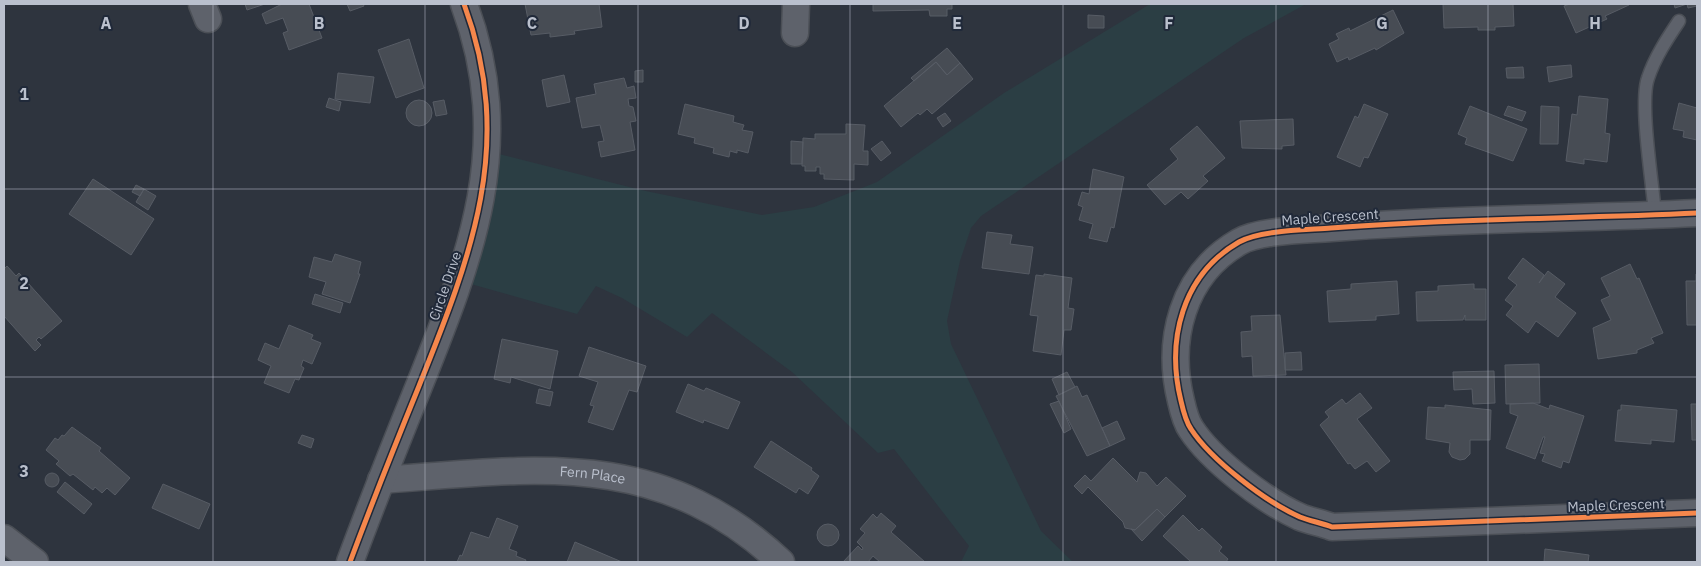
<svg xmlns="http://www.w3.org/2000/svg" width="1701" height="566" viewBox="0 0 1701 566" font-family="'IBM Plex Sans',sans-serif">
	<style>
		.green { fill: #2b3e44 }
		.building { fill: #474c54; stroke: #575c65 }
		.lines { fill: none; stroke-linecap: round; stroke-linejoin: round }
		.lane-casing { stroke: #4b4f56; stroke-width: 15 }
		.street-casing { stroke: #4b4f56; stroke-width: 29 }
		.lane { stroke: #5e626b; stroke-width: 12 }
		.street { stroke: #5e626b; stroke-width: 26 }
		.cycleway-casing { stroke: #202939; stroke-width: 8 }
		.cycleway { stroke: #f5874c; stroke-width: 5 }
		.grid { fill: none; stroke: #bac0cd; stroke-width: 1; stroke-opacity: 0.55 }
		.labels { text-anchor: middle; stroke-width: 4; stroke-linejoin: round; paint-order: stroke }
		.street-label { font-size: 14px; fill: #bac0cd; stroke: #202939 }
		.grid-label { font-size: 16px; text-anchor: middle; font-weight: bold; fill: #bac0cd; stroke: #202939; stroke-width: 4; stroke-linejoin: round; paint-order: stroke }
	</style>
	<rect width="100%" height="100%" fill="#2e343e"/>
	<path class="green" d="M1150,4H1306L1244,38L981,216L971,228L960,261L947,321L951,344L1041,531L1073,562H961L969,546L894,449L878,453L792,372L712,313L687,337L622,298L596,286L577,314L460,281L487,151L641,190L762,215L814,207L877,182L1004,93Z"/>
	<path class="building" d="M245,4H265L247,10Z
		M282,4H309L322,38L289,50L283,33L288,31L283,18L266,24L262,14Z
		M347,4H363L364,6L350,11Z
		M525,4H599L602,27L574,31L575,34L550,37V33L531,35Z
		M873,4H952V9H947V16H930L929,10L873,11Z
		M1443,4H1513L1514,26L1495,27V30H1478V27L1444,28Z
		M1570,4H1629V5L1605,16L1607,19L1576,33L1564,6Z
		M1674,4H1697V6L1688,8L1687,4L1675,8Z
		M1393,10L1404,33L1376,50L1375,48L1349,60L1348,57L1337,62L1329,44L1339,39L1336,34L1349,28L1350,31Z
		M1088,15L1104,16V28H1088Z
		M409,39L424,88L396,98L378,50Z
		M947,48L960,63L947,75L936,62L914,81L911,78Z
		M936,62L947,75L960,63L973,79L932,114L927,109L920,115L918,113L901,127L884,106Z
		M1571,65L1572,77L1549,82L1547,67Z
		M1523,67L1524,78H1507L1506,68Z
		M643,70V82H635V71Z
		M338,73L374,77L370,103L335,99Z
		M564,75L570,102L547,107L542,80Z
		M624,78L627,88L634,86L636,98L628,99L629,106L633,107L636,121L630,122L635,150L601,157L598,142L604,141L600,125L582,128L576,98L596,94L594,84Z
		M1579,96L1608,99L1605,133L1610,134L1607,162L1584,159V164L1566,161L1572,114L1577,115Z
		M329,98L341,102L339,111L326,107Z
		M406 113a13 13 0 1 1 26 0a13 13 0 1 1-26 0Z
		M444,100L447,114L436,116L433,102Z
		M1679,103L1697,108V140L1683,137L1684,131L1673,129Z
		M685,104L734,116L733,122L744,125L742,130L753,132L748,153L737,150V153L730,151L729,157L713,153L714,148L694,143L695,138L678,134Z
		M1364,104L1388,114L1368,158L1364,157L1360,167L1337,157L1355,116L1358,118Z
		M1470,106L1527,129L1513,161L1465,144L1467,138L1458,134Z
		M1508,106L1526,112L1522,121L1504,115Z
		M1541,106L1559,107L1558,144H1540Z
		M945,113L951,121L943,127L937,118Z
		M1293,119L1294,145L1282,146V149L1242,148L1240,121Z
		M846,124L865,125L863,151H868V165L854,164V180L824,179V174H820V167H816V171H805V166H802L803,138L815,139V134H846Z
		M1197,126L1225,158L1203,176L1208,181L1188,199L1181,192L1165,205L1147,185L1178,159L1170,149Z
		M791,141L803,142L802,164H791Z
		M882,141L891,153L881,161L871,149Z
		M1093,169L1124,177L1114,228L1111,227L1107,242L1089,238L1093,224L1079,220L1083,207L1078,205L1082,192L1089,194Z
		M93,179L154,219L131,255L69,214Z
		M136,185L144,189L140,196L132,192Z
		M144,189L156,196L148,210L136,202Z
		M987,232L1012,235L1010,244L1033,247L1029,274L982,268Z
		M335,254L361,262L358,274H360L350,303L322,294L326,282L309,277L314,257L332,262Z
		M1523,258L1544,275L1539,283L1548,271L1565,284L1555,297L1576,313L1558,337L1536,321L1528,333L1506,315L1513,306L1505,300L1517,285L1508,278Z
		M1630,264L1637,279L1639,278L1663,333L1651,338L1654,343L1637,350V353L1598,359L1593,328L1611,320L1601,300L1610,296L1601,278Z
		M7,266L16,276L19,273L62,321L41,339L39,337L36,340L41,345L35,351L4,316V269Z
		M1044,274L1072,278L1068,308L1074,309L1071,330H1064L1061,355L1033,351L1038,316L1030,315L1036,275L1044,276Z
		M1696,274H1697V325H1687L1686,281H1696Z
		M1397,281L1399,314L1376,316V320L1329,322L1327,291L1351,289V284Z
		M1474,284V289H1486V320H1465V315L1463,320L1417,321L1416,292L1438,291V286Z
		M315,294L343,303L340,313L312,304Z
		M1280,315L1286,375L1253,376L1252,356L1242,357L1241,332L1252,331L1251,316Z
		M289,325L313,335L311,339L321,343L312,364L303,360L301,366L304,368L299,380L295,379L289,393L264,383L271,366L258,360L265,343L279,349Z
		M502,339L558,351L550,389L511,377L510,383L494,379Z
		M589,347L646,366L637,392L629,390L613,430L588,422L594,406L590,405L598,382L579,376Z
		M1301,352L1302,370H1285V353Z
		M1539,364L1540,403L1506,404L1505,365Z
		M1494,371L1495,403L1473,404L1472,389L1454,390L1453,372Z
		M1067,372L1075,387L1059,395L1052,379Z
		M688,384L704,391L706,388L740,402L728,429L704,420L703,423L676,412Z
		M1077,386L1082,397L1087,395L1110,446L1087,456L1056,396Z
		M539,389L553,392L550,406L536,403Z
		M1360,393L1372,408L1357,419L1390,461L1376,472L1367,461L1355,469L1350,463L1348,464L1320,425L1329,417L1325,412L1342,399L1346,404Z
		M1059,401L1071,429L1064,433L1050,404Z
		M1533,403L1549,409L1550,405L1584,416L1569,463L1563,461L1561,468L1542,461L1545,454L1540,453L1545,437H1543L1535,459L1506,448L1518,416L1510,413V404Z
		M1691,404H1697V440H1692Z
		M1445,405L1491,410L1490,440H1470V454L1465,459L1460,460L1452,457L1449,452L1450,443L1426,439L1428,407L1445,408Z
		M1621,405L1677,410L1674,442L1651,440V444L1615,441L1618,410H1621Z
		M1117,421L1125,439L1110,446L1102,428Z
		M72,427L101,448L99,451L130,478L115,495L107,488L102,493L95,487L93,490L73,474L70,476L56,464L59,461L46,450L55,438L58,440L62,435L64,436Z
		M302,435L314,439L311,448L298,443Z
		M771,441L812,468L811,470L819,476L808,494L799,488L796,493L754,467Z
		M1113,458L1137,482L1140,472L1146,473L1157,486L1166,477L1186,496L1165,517L1157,509L1135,530L1125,528L1123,522L1088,487L1082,494L1074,486L1085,475L1091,481Z
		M45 480a7 7 0 1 1 14 0a7 7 0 1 1-14 0Z
		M65,482L92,504L84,514L57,492Z
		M163,484L210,504L199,529L152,508Z
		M1157,509L1165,517L1142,541L1131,529L1135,530Z
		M881,513L896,526L891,532L925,562H880L873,556L868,562H843L858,546L862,550L863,548L857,542L865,533L860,529L873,514L877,518Z
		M1183,515L1199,531L1202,528L1222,547L1219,551L1228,559L1226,562H1191L1163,536Z
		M497,518L518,526L509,549L517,552L516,556L526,560L525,562H457L460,555L462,556L471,532L489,538Z
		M817 535a11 11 0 1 1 22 0a11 11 0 1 1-22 0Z
		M575,542L622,562H567Z
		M1545,549L1589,555L1588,562H1544Z"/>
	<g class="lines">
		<g class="lane-casing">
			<path id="lane" d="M1655,215C1653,185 1639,103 1648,78C1655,57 1667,39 1679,21"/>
		</g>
		<g class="street-casing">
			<g id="street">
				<path d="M202,4L208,19"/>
				<path d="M795,33L796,4"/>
				<path d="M1697,213C1575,219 1453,218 1331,228C1307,230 1260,230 1239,242C1182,275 1166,340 1181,401C1183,410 1186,422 1191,429C1211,460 1266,502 1300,517C1310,521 1322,523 1332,527L1697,513"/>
				<path id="s1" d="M381,480C534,469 658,447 781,562"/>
				<path d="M4,538L35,562"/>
				<path d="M350,562C372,503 395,445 419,386C471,256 516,144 464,4"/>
			</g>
		</g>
		<use href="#lane" class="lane"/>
		<use href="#street" class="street"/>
		<g class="cycleway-casing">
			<path id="cycleway" d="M1697,213C1575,219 1453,218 1331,228C1307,230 1260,230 1239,242C1182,275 1166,340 1181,401C1183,410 1186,422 1191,429C1211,460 1266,502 1300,517C1310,521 1322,523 1332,527L1697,513
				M350,562C372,503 395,445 419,386C471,256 516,144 464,4"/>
		</g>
		<use href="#cycleway" class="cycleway"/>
	</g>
	<path class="grid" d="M213,4V562M425,4V562M638,4V562M850,4V562M1063,4V562M1276,4V562M1488,4V562M4,189H1697M4,377H1697"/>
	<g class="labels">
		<g class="street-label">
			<text transform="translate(1330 217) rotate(-4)" y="5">Maple Crescent</text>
			<text transform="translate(445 286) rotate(-71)" y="5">Circle Drive</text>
			<text dy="5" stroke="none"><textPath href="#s1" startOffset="212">Fern Place</textPath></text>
			<text transform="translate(1616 505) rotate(-2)" y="5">Maple Crescent</text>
		</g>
	</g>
	<g class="grid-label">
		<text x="106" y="29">A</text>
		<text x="319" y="29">B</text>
		<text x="532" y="29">C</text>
		<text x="744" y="29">D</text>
		<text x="957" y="29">E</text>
		<text x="1169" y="29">F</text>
		<text x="1382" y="29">G</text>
		<text x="1595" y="29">H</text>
		<text x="24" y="100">1</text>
		<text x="24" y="289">2</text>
		<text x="24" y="477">3</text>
	</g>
	<rect width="1701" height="566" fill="none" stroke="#bac0cd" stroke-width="10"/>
</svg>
